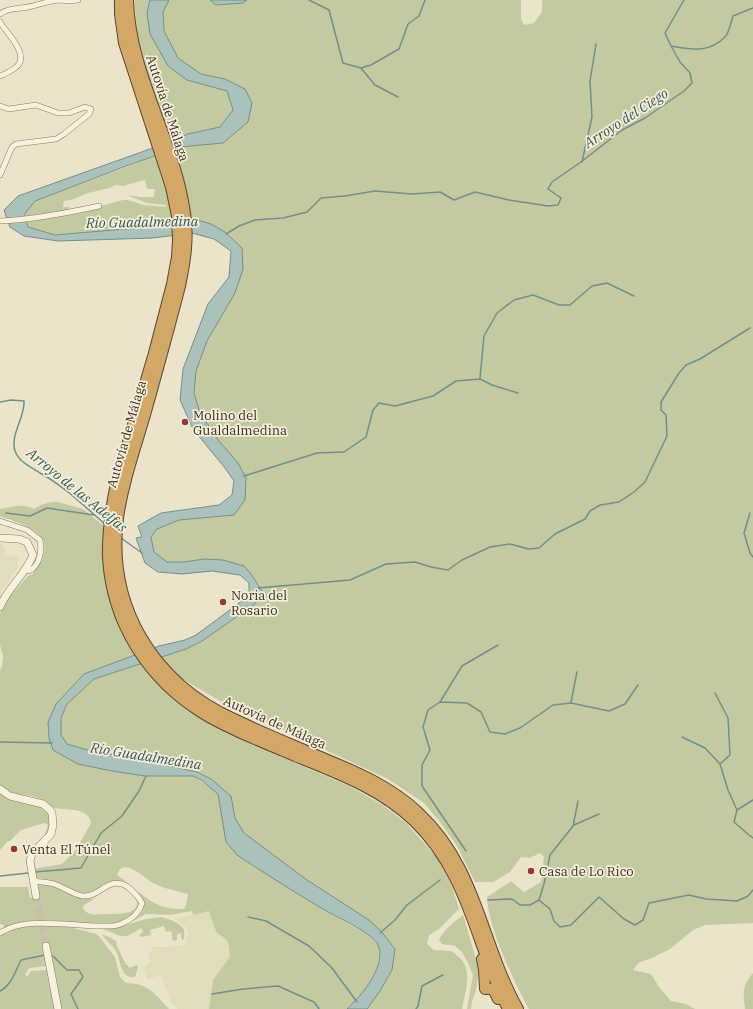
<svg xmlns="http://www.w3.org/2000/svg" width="753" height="1009" viewBox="0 0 753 1009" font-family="'IBM Plex Serif',serif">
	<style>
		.farmland { fill: #e1dcb9 }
		.green { fill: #c3caa0 }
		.water { fill: #abc1bc; stroke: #728f89 }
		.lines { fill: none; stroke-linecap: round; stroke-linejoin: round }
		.stream { stroke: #728f89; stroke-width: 1.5 }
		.tertiary-tunnel { stroke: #c8bfa9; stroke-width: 7; stroke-dasharray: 7 3.5; stroke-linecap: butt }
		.minor-casing { stroke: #887761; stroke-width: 6 }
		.tertiary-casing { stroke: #887761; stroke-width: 8 }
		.motorway-casing { stroke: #564534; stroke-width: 12 }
		.minor { stroke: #f7f1de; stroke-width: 5 }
		.tertiary { stroke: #f7f1de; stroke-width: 7 }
		.motorway { stroke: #d3a765; stroke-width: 10 }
		.poi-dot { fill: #923835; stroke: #f4eedb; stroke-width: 1.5 }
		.labels { text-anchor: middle; stroke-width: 3.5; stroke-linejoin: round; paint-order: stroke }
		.street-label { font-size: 13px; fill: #3a2f23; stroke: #f4eedb }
		.poi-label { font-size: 13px; fill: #3a2f23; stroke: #f4eedb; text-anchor: start }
		.water-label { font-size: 14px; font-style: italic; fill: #335857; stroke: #f4eedb }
	</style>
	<rect width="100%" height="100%" fill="#ece3cb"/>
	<path class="farmland" d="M0,544H2L6,554L18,557L17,566L18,567L1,591V595L3,597L0,599Z
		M209,911L216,932L228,941L230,957L213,980L209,1009H178L171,1003L161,975L147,979L143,967L151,963L148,953L153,951L152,947H170L185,944L187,940L188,933L186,927L174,918L193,915Z"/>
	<path class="green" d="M135,0H150L147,13L187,80L227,91L233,110L220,127L188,134L171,141C156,97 134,47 135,0Z
		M169,0H210L216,5L243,3L247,0H521V19L524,25L534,23L542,12V0H753V923L705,925L693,930L670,949L652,958L638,963L633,970L651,974L659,987L671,1001L686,1004L695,1009H529C514,982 488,927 487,897L511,881L524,892L541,882L544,857L540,853L530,858L521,857L510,872L493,882H475L457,846L443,826L424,803L388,779L220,701L186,681L179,678L167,691L181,706L210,724L244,741L347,785L383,805L406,823L438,859L451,883L459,909L439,929L429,935L427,944L434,950L452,951C455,954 459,957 462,960C472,974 465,993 462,1009H367L380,991L392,970L395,948L381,931L369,920L307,880L244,833L235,818L231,796L211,779L184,769L91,751L67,744L61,735V718L67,704L94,679L186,649L202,641L255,604L262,591L251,574L184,562H167L154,552L151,537L157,529L179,520L234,515L246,478L238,463L219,441L200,413L194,393L196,371L207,341L235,293L243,269L242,248L225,232L173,222L160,226L55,235L28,227L26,220L97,207L123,200H128L143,205L166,207V205L147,203L129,196V195L140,197H154L155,189H147L145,180L123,186L115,185L110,188L88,193L71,200L64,201L63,207H69L70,210L25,217L24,215L35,201L180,147L200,144L248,122L225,79L201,74L178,58L164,31L163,12Z
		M51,502H58L83,509L105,527L132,650L135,655L84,674L56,704L48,722L78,764L112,771L145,776H193L219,794L226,842C265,869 304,899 345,922C355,928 371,933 377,944C388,964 361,996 347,1009H209L213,980L230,957L228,941L216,932L209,911L193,915L192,911L170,915L146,914L131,922H129C141,913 151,908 138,894L139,892C152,904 166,910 184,909L186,905L188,894C177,891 165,889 155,884C145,879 123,855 117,875L127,882C104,876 99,896 82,894C74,893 66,887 59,884C52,881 45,879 38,878L35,876L33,869L62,864L76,850L91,823C89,807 65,810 54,808C49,806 42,799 35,797C28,795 21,795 14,793C9,791 4,788 0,786V671L2,666L3,656L0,645V614L9,598L28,576L33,574C34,569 38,568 40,564C42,561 43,556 44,552C50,530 15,522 0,516V509C11,507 23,503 34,509L41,505Z
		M0,793L43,808L49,812L50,825L45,837L44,836L48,825L44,823L21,830L9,842L8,841L0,850Z
		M40,884C44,885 49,885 53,886C71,890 75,901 96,898L84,905L83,908C85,911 86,912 90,914C95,915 101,914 106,914C118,914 146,915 134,895L138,899L139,909C134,913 129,918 124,921C108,928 66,921 47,920C32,919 18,923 4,928V925L0,924V887H28L30,898L39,896L38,887Z
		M463,915L479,969L476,991L472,1002L471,1009H467L473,975L469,965L462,952L455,946L442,944L439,940C444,929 454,922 463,915Z
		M161,917C168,919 179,922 183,928C185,931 184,936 184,939L182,940L181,933L177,934V940L173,941L171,931L166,932L164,926L150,930L151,935L140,937L139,935L143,932L141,928C121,942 122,935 102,929V927L116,928L146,919Z
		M37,925L65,926L97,934L115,957L120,977L126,983C148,983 155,994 169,1009H61L48,944H42L47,966L29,968L25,975L28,976L31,971L47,970L55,1009H0V936L13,929Z
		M101,934L111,938L117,942L116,944L126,965H128L129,968L137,965L138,967L135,977C120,979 121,961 116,951C112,945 106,940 101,934Z
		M753,973V1009H745C743,993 742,986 753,973Z"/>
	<path class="water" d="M150,0H169L163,12L164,31L178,58L201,74L225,79L245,89L252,103L248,122L223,143L180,147L126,166L35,201L24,215L28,227L55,235L160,226L191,218L211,224L225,232L242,248L243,269L235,293L207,341L196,371L194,393L200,413L219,441L238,463L246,478L245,500L234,515L179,520L157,529L151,537L154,552L167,562H184L204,559L223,560L244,566L251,574L262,591L255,604L202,641L186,649L94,679L67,704L61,718V735L67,744L91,751L133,758L197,772L211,779L231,796L235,818L244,833L307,880L369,920L381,931L395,949L392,970L380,991L367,1009H347C361,996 389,964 377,943C369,931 336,917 323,909C294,892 266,874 237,855L226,842L218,794L201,780L193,776H145L112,771L78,764L53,750L49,738L48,722L56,704L84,674L159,646L185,640L196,635L238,604L249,592V583L240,575L212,571L182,574L158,572L145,563L136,538L142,537L138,526L161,513L219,505L232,495L234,481L225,468L193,429L180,400L183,369L208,304L229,277L231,251L214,239L192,233L153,238L58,241L24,236L10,227L4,210L18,196L150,149L188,134L220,127L233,110L227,91L187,80L168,66L150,34L147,13Z
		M210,0H247L243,3L216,5Z"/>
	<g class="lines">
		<path class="stream" d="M309,0L329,10L343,63L361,68L371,65L399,49L408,24L419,16L425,0
			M671,46C691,49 708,54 725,37C729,33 731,22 733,16L753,8
			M361,68L375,85L398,97
			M582,162L592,117L590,81L596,44
			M226,234L239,226L255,220L283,218L307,212L321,198L345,196L375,191L412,194L440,192L454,200L475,192L509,200L548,206L558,205L561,198L548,189L552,182L581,162L622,130L645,118L684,91L692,83L690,73L680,62L671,46L665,33L684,0
			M480,378L484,336L497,313L514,300L533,295L559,305H570L592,286L607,283L634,296
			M0,402L11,400L24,401C25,418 10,434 15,451C19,462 31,467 40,473C64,486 84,506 105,524
			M244,476L317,453L344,452L366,437L373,410L379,403L395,406L433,396L456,381L480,379L492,385L518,393
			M6,513L30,516L47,508L94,515
			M750,513L744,533L750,553L753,557
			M121,538L142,553
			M258,588L350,580L386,564L415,562L431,567L448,570L462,560L490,547L510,544L529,549L539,548L555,534L585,519L590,511L600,505L619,502L634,492L645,482L667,436L666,415L661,410V402L679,373L686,365L700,359L750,328
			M715,693L728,718L730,755L720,764
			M440,702L462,666L498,645
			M571,702L577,672
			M682,737L705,748L720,764L728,790L737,810
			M0,742L52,743
			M753,800L737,810L734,822L749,835L753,838
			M574,825L599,814
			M466,851L422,786V765L430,750L423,727L428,710L440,702L467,703L481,712L490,732L505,734L520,728L553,705L571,703L609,711L625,704L638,685
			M35,872L81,868L101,833L122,816L139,791L146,776
			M0,876L28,873
			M488,900L512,899L520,905H530L539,900L550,909L554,921L560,927L571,925L599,897L624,919L635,925L643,920L649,903L689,895L706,899L737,901L748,896L753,890
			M539,900L544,884L550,855L573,826L578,801
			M248,917L266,921L309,946L332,968L357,1002
			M380,933L395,920L407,905L440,880
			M51,955L54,957L67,970H79L83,977L71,994L78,1009
			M0,991C11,986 16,970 21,960L45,955
			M212,994L243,989L278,986L314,1002L319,1009
			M416,1009L418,1006L422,986L443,975"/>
		<path class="tertiary-tunnel" d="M36,896L46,946"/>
		<g class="minor-casing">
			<path id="minor" d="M59,0L69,1L78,0
				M0,14C7,8 19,9 28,7C38,5 48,1 59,0
				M0,22C6,32 27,52 19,64C16,69 8,72 3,75L0,76
				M0,106L9,109L36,105L58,113H69L85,107L91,109L89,114L64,134L56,139L16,144L12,147L0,175
				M0,221C33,220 67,213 99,206
				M0,521L27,530L40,540C42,550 40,566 29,571L26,569
				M0,933C25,916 71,926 100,926C107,926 114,927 121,924C131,920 139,913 142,903C138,896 134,892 128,887C109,874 100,898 82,896C73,894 63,887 54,884C47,882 39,882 32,881"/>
		</g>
		<g class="tertiary-casing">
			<path id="tertiary" d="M0,538L19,539L27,542L33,555C25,575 7,589 0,607
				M0,789L10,796L43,804L50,810L52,813L53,825L51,834L32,854L30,861L36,896
				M46,946L58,1009"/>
		</g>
		<g class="motorway-casing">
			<path id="motorway" d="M120,0V14L124,43L171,187L177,216L178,240L177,257L172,284L154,353L116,483C111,508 107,533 108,558C112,623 148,680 204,714C232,731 265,743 295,756C337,773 381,789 414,821C469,874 475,944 508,1009
				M128,0C130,75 175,140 185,213C189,238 185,262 180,286C169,329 157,372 145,415C135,449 123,483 118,518C107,607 154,683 234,719C263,733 293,745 323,758C357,772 392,787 419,813C477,867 481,943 518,1009
				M482,959L484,970L485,989H493L498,999"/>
		</g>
		<use href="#minor" class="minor"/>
		<use href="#tertiary" class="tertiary"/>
		<use href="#motorway" class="motorway"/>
	</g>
	<g class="poi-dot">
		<circle cx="185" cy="422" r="4"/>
		<circle cx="223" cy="602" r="4"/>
		<circle cx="14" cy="849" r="4"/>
		<circle cx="531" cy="871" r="4"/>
	</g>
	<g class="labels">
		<g class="street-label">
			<text transform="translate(168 108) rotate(72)" y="5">Autovía de Málaga</text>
			<text transform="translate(126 434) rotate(-74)" y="5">Autovía de Málaga</text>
			<text transform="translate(275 722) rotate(24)" y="5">Autovía de Málaga</text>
		</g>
		<g class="poi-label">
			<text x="193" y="420">Molino del<tspan x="193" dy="15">Gualdalmedina</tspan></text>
			<text x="231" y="600">Noria del<tspan x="231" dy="15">Rosario</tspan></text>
			<text x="22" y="854">Venta El Túnel</text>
			<text x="539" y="876">Casa de Lo Rico</text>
		</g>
		<g class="water-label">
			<text transform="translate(626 118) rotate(-33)" y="5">Arroyo del Ciego</text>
			<text transform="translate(142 222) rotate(-1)" y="5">Río Guadalmedina</text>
			<text transform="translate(77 490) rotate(39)" y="5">Arroyo de las Adelfas</text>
			<text transform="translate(146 756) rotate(9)" y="5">Río Guadalmedina</text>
		</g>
	</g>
</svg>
